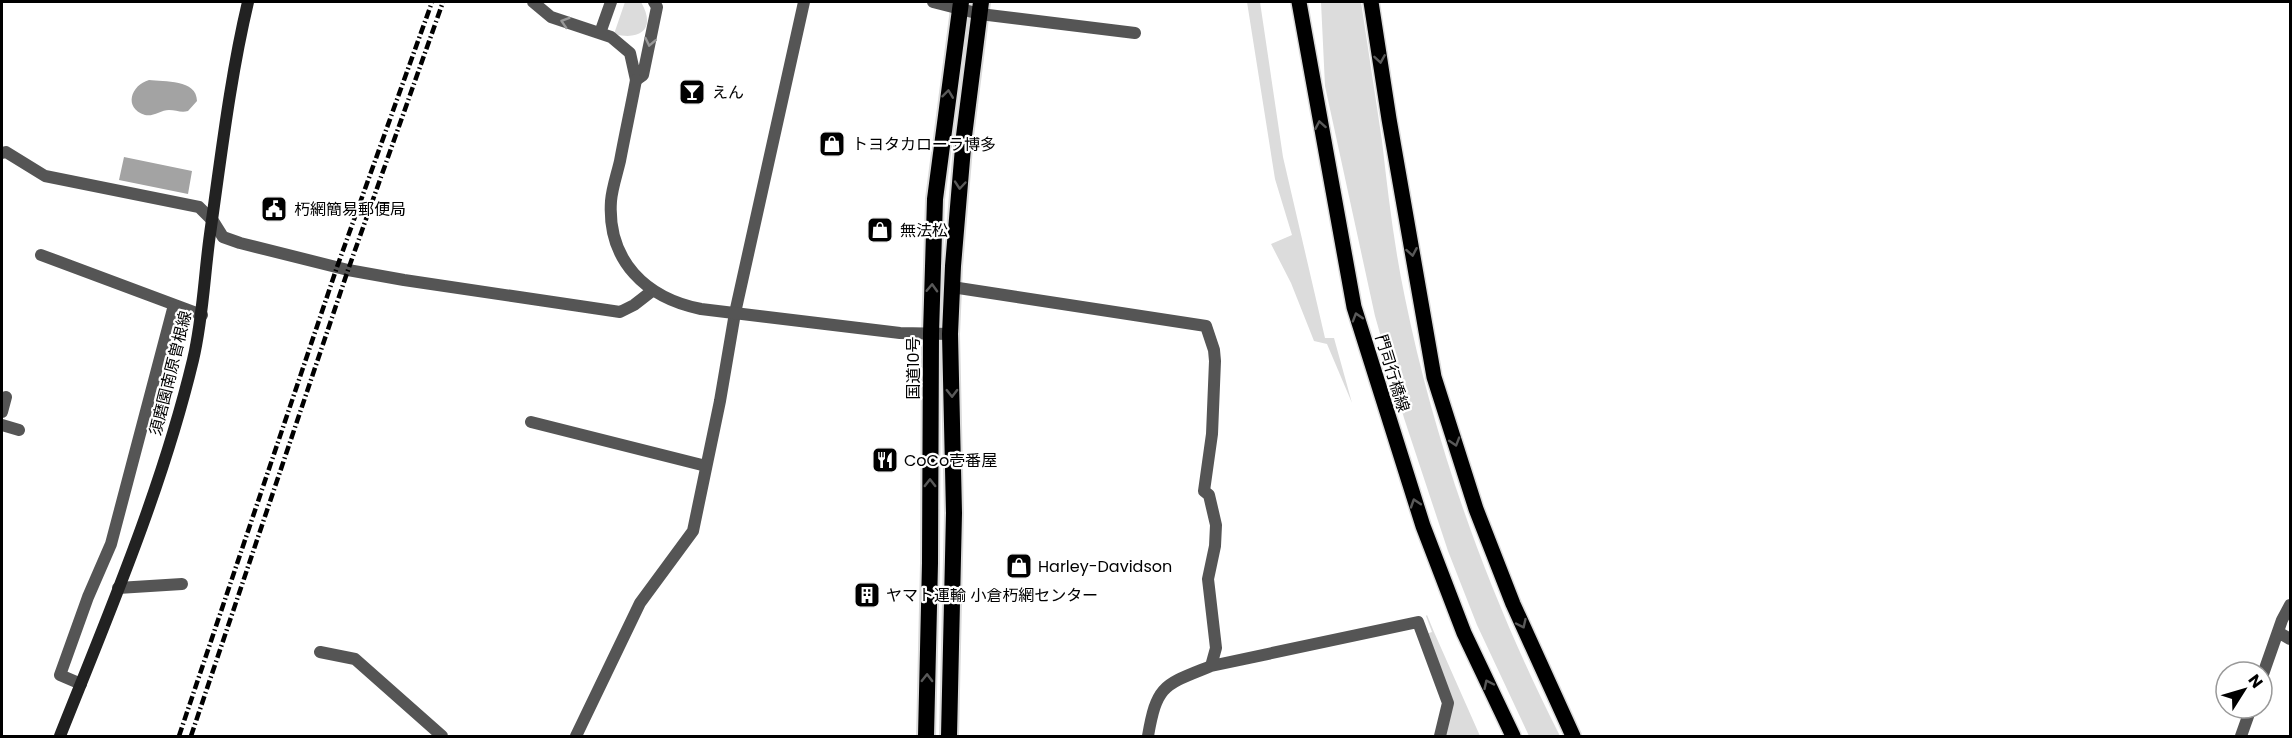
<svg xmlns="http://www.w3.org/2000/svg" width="2292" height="738" viewBox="0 0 2292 738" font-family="Poppins,'Noto Sans JP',sans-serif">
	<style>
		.green { fill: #dcdcdc }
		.water { fill: #a3a3a3 }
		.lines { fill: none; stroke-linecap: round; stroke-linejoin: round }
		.primary-casing { stroke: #dbdbdb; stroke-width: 18 }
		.trunk-casing { stroke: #dbdbdb; stroke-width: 20 }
		.minor { stroke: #555; stroke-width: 12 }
		.tertiary { stroke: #555; stroke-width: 12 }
		.secondary { stroke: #222; stroke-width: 12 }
		.primary { stroke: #000; stroke-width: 15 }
		.trunk { stroke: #000; stroke-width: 16 }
		.rail { stroke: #000; stroke-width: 4.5; stroke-dasharray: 9 3 1.5 3; stroke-linecap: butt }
		.oneway { stroke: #999 }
		.oneway2 { stroke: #595959 }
		.labels { text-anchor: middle; stroke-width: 4.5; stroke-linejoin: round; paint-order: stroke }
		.poi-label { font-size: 16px; fill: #000; stroke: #fff; text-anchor: start }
		.street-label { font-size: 16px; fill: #000; stroke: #fff }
	</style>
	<rect width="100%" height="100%" fill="#fff"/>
	<path class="green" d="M625,2H641C656,28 642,41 614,34Z
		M1247,2H1260L1283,157L1325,338H1334L1352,403L1327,344L1314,341L1291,283L1271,244L1292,235L1275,179Z
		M1321,2H1361C1368,48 1375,94 1382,141C1388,193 1394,246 1405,298C1436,450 1490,598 1560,736H1529L1477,625L1448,551L1404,418L1375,316L1325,86Z
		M1427,615L1434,632L1480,736H1443L1452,703L1426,634L1432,632L1426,616Z"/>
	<path class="water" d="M149,80C164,82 197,79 197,101L188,111C181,113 176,110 169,110C161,110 153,117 145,115C123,108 131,85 149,80Z
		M124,157L192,171L188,194L119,180Z"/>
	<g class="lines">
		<g class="primary-casing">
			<path id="primary" d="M1299,2L1354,307L1423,526L1464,633L1513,736
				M1371,2L1389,119L1434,377L1476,509L1513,604L1573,736"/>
		</g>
		<g class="trunk-casing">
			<path id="trunk" d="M926,736L930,563L931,334L935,199L961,2
				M949,736L954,513L950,334L953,266L964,136L981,2"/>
		</g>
		<path class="minor" d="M533,2L551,17L611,37L630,53L636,80L643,75L657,7L654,2
			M933,2L980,14L1135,33
			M600,33L611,2
			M2,153L6,152L45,176L199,207L213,221L223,237L240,243L348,270L404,280L620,312L634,305L652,291
			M41,255L202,315
			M952,287L1206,326L1214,350L1215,361L1212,434L1204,491L1209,495L1216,525L1215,546L1208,579L1216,648L1211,666C1164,685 1157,684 1148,736
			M2,412L6,397
			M531,422L706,466
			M2,425L19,430
			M118,588L182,584
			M2278,632L2290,639
			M320,652L355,659L442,736
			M1211,666L1418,622L1448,703L1440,736
			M2262,677L2282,620L2290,605
			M81,684L60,675L88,597L111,544L174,305
			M576,736L640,603L693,531L720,401L735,313L804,2
			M2241,736L2251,708"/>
		<path class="tertiary" d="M636,80C631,107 625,134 620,161C617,174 612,188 611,201C607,261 646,298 701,309L900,333L950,334"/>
		<path class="secondary" d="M60,736C109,613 162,489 193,360C203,318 204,277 210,234C221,157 230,78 248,2"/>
		<use href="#primary" class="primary"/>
		<use href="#trunk" class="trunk"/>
		<path class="rail" d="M179,736L337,267L432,2
			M191,736L348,270L443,2"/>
	</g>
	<defs><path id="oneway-chevron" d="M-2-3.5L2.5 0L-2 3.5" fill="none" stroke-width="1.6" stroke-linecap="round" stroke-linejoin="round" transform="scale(1.5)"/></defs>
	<g class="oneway">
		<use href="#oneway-chevron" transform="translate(565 22) rotate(-162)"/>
		<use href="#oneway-chevron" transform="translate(650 42) rotate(102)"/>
	</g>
	<g class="oneway2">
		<use href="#oneway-chevron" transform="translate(1380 59) rotate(81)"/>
		<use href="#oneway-chevron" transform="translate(948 94) rotate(-83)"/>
		<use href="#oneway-chevron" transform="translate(1320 125) rotate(-100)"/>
		<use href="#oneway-chevron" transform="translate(960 185) rotate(95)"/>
		<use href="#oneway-chevron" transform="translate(1412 252) rotate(80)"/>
		<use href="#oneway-chevron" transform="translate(932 288) rotate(-88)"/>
		<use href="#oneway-chevron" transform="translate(1357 317) rotate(-107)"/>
		<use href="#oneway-chevron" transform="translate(952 393) rotate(89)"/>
		<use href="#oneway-chevron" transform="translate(1455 442) rotate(73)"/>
		<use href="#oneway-chevron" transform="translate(930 483) rotate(-90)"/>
		<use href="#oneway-chevron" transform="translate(1415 503) rotate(-108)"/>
		<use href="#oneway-chevron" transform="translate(1522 624) rotate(65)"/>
		<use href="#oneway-chevron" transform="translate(927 678) rotate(-89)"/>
		<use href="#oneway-chevron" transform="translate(1488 684) rotate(-115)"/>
	</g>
	<defs>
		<g id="bar-square" transform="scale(1.35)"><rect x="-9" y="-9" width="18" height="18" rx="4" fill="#000" stroke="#fff"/><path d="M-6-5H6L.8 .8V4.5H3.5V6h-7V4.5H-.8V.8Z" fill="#fff"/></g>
		<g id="shop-square" transform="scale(1.35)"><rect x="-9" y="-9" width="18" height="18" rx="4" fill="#000" stroke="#fff"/><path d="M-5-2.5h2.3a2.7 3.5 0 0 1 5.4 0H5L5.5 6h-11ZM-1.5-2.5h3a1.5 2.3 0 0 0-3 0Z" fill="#fff"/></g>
		<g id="civic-square" transform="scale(1.35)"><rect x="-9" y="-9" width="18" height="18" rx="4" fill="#000" stroke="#fff"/><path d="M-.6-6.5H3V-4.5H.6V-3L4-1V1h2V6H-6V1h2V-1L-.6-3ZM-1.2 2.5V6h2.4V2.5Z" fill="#fff"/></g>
		<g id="restaurant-square" transform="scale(1.35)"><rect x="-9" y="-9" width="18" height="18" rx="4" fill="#000" stroke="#fff"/><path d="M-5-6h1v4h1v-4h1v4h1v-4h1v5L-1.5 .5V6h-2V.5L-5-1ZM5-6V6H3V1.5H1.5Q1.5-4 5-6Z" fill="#fff"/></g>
		<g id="building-square" transform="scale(1.35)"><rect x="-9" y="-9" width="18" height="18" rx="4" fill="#000" stroke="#fff"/><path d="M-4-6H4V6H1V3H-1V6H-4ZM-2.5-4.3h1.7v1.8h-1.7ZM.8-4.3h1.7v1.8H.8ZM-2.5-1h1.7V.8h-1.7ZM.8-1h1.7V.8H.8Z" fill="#fff"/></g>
	</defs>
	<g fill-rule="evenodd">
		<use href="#bar-square" x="692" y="92"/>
		<use href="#shop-square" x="832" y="144"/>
		<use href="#civic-square" x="274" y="209"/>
		<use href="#shop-square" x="880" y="230"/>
		<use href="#restaurant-square" x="885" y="460"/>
		<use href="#shop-square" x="1019" y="566"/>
		<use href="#building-square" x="867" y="595"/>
	</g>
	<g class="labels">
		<g class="poi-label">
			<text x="712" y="98">えん</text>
			<text x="852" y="150">トヨタカローラ博多</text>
			<text x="294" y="215">朽網簡易郵便局</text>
			<text x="900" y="236">無法松</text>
			<text x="904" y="466">CoCo壱番屋</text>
			<text x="1038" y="572">Harley-Davidson</text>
			<text x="886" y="601">ヤマト運輸 小倉朽網センター</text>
		</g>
		<g class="street-label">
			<text transform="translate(913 368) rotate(-90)" y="6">国道10号</text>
			<text transform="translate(170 373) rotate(-76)" y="6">須磨園南原曽根線</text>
			<text transform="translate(1393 373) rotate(73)" y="6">門司行橋線</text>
		</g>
	</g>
	<rect width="2292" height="738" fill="none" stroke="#000000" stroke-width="6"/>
	<g transform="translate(2244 690) rotate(53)"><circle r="28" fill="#ffffff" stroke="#999999" stroke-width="1.5"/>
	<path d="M0-4.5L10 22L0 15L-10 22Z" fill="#000000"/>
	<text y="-9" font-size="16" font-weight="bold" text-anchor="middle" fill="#000000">N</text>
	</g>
</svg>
